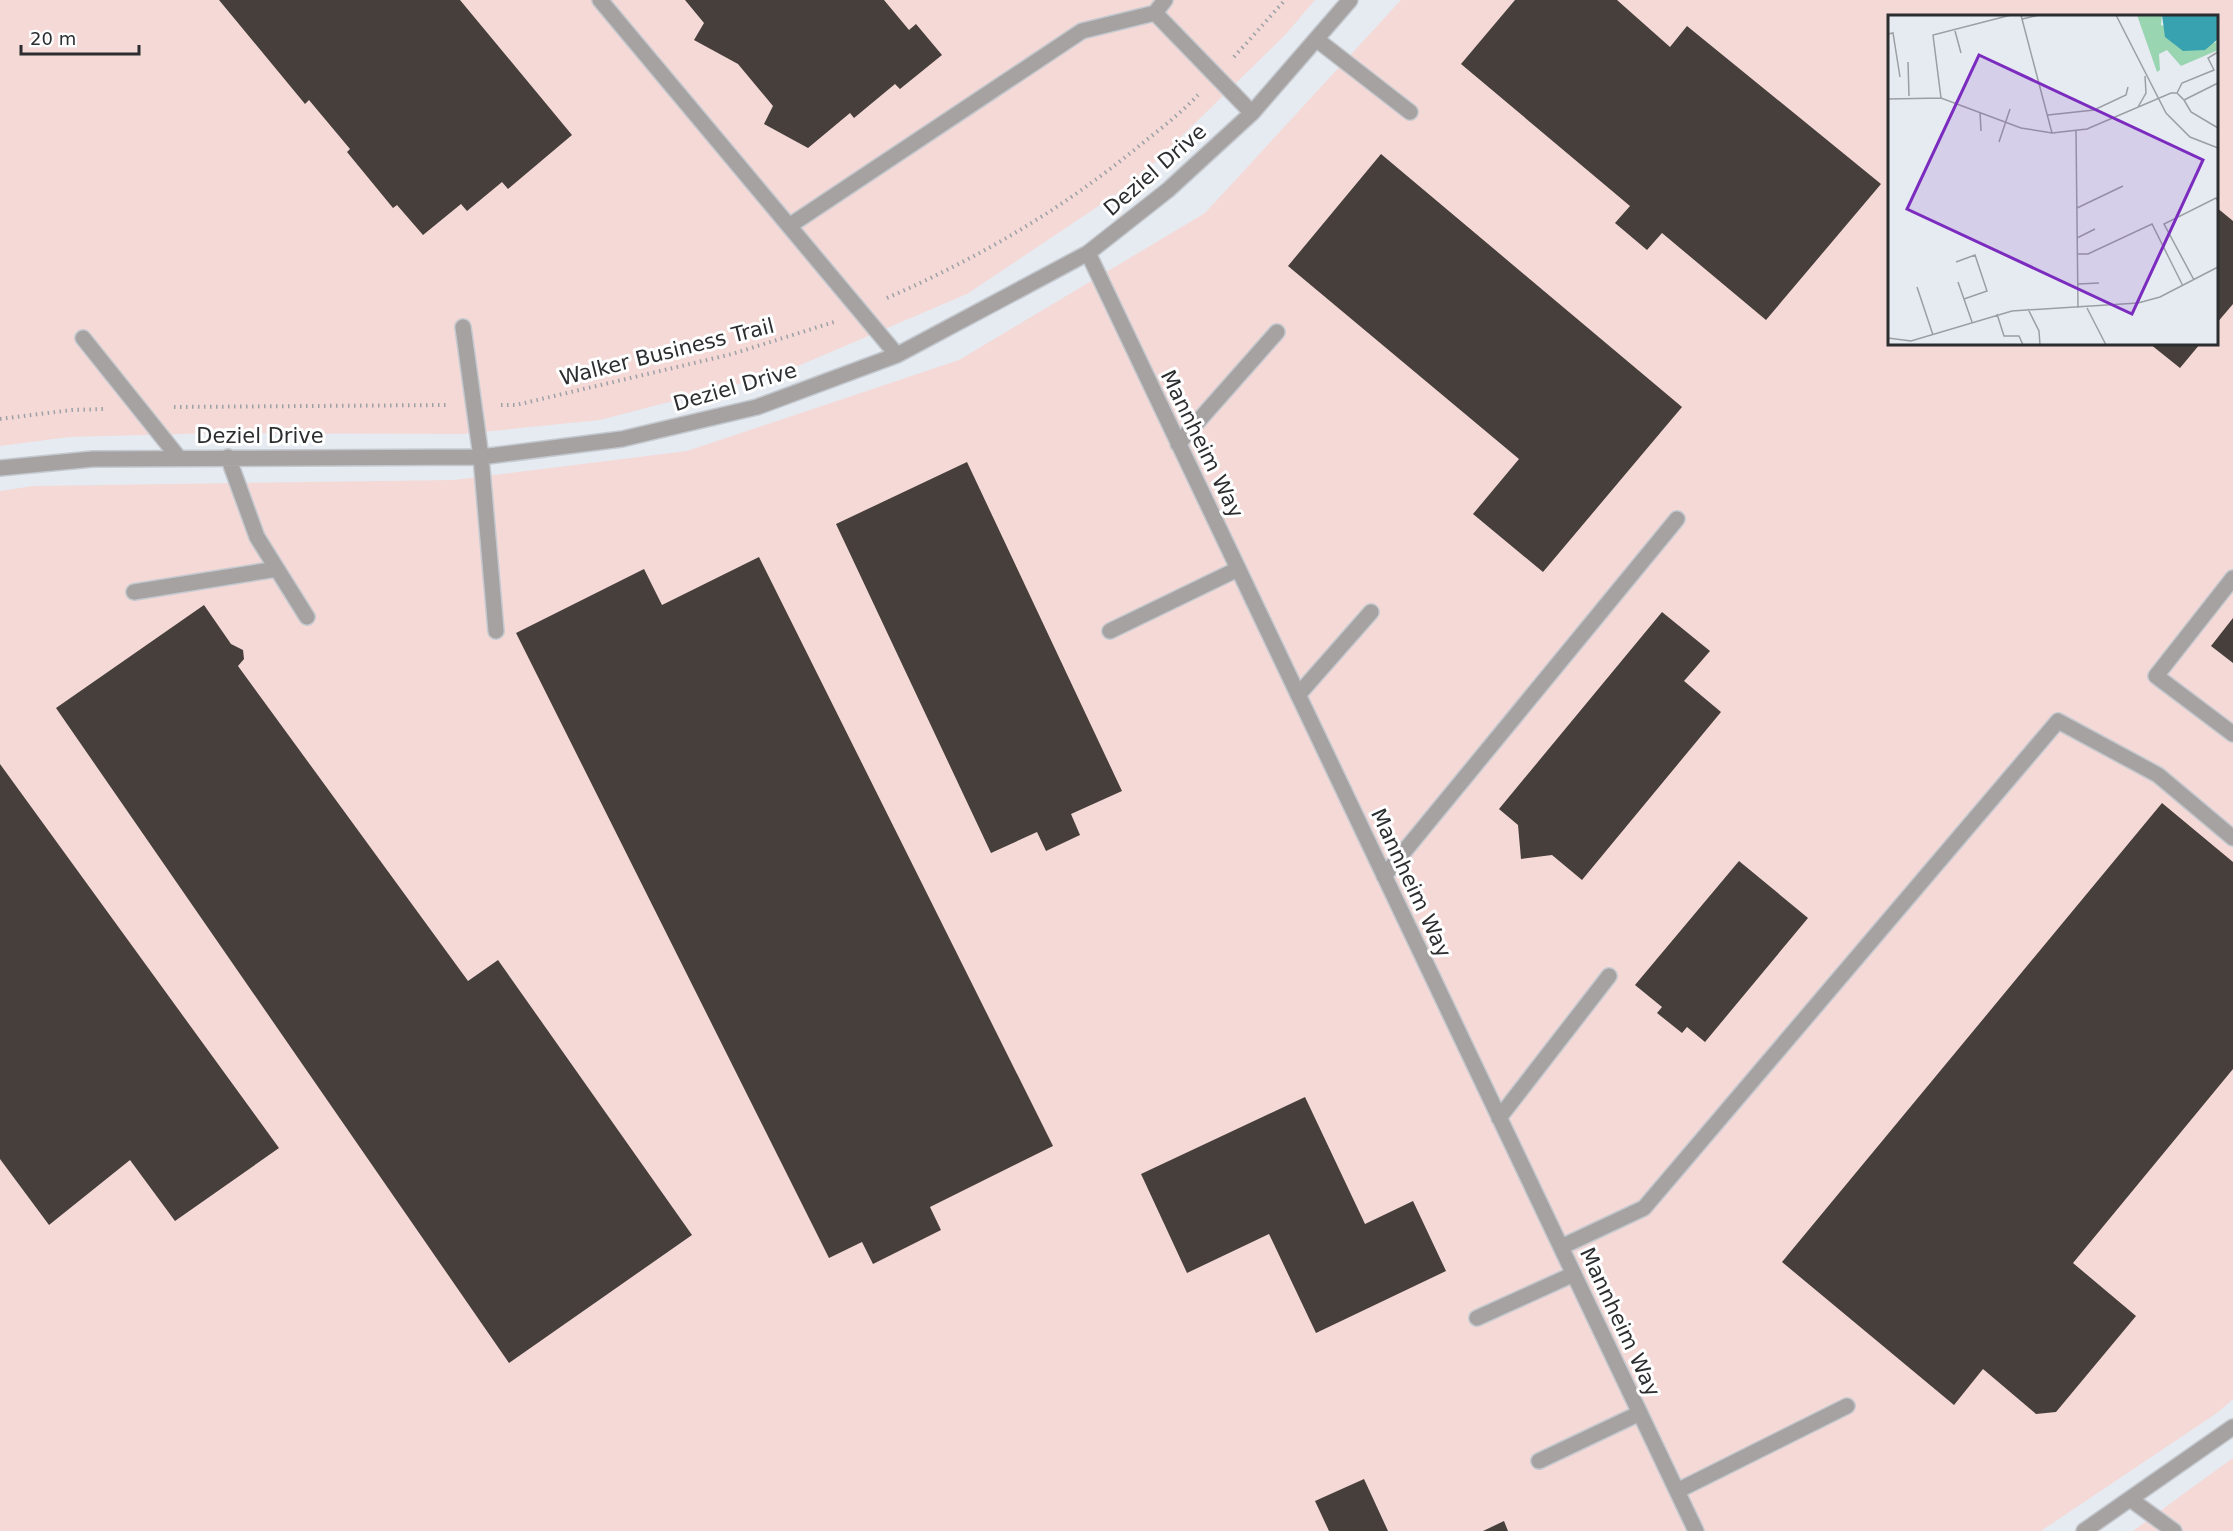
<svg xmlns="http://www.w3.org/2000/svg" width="2233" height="1531" viewBox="0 0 2233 1531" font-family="'DejaVu Sans',sans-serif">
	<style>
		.industrial { fill: #f4d9d7; fill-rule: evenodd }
		.building { fill: #463f3c }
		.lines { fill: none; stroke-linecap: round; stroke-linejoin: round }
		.minor-casing { stroke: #c4c9cf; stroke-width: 18 }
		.path { stroke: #9da1a6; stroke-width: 4; stroke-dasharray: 1.5 4.5; stroke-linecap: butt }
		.minor { stroke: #a6a2a2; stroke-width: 15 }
		.labels { text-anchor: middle; stroke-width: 6; stroke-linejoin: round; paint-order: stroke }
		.street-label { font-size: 21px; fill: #2b2d2f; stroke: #fff }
		.inset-road { fill: none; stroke: #9b9fa4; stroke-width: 1.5 }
		.view { fill: #7b2cbf; fill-opacity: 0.15; stroke: #7b2cbf; stroke-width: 3 }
		.inset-edge { fill: none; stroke: #2b2d2f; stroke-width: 3 }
	</style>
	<rect width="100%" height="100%" fill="#e6ebf2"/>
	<path class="industrial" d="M0,0H1315L1286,34L1136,181L967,294L784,372L600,420L462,434L219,433L69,437L0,446Z
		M1401,0H2233V1399L2217,1413L2041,1531H0V491L33,486L454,480L687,451L959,360L1205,213ZM1890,16H2216V344H1890Z
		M2233,1458V1531H2133L2190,1489Z"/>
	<path class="building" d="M219,0H460L572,135L508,189L502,182L467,211L461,204L423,235L397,205L393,208L347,152L350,149L309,100L305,104Z
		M685,0H884L909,30L916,24L942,55L900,89L895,84L854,118L850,113L808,148L764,124L773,106L738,64L694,40L704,23Z
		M1515,0H1617L1670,47L1687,26L1881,184L1766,320L1662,233L1647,250L1615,223L1630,206L1461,64Z
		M1381,154L1682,407L1543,572L1473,514L1519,459L1288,266Z
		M2216,207L2233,221V304L2216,324Z
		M2150,344H2200L2180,368Z
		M967,462L1122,791L1071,814L1080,835L1046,851L1037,832L991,853L836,524Z
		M759,557L1053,1146L930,1207L941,1230L873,1264L862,1242L829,1258L516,633L644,569L662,605Z
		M204,605L231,644L243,650L244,659L238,666L468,981L498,960L692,1235L509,1363L56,708Z
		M1662,612L1710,651L1684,681L1721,712L1582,880L1552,855L1521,859L1518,825L1499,809Z
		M2233,618V663L2211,646Z
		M0,764L279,1148L175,1221L130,1160L49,1225L0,1159Z
		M2162,803L2233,862V1069L2073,1263L2136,1316L2056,1412L2036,1414L1983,1369L1954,1405L1782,1262Z
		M1739,861L1808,918L1705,1042L1687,1027L1682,1033L1657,1013L1662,1007L1635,985Z
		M1305,1097L1365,1224L1413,1201L1446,1271L1316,1333L1269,1234L1187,1273L1141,1174Z
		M1364,1479L1388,1531H1329L1315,1501Z
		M1504,1521L1508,1531H1483Z"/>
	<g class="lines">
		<g class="minor-casing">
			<path id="minor" d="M600,0L897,355
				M1155,13L1252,113
				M1316,39L1410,112
				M789,226L1082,31L1155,13L1165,0
				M1088,253L1696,1531
				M463,327L481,457L496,631
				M83,338L179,458
				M1178,444L1277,332
				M228,457L257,537L307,617
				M0,468L93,459L481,457L622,439L757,407L897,355L1088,253L1168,190L1252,113L1350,0
				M2233,578L2156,676L2233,734
				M134,592L277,569
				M1110,631L1238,569
				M1298,695L1371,612
				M1384,876L1677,519
				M1499,1118L1609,976
				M1561,1247L1644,1208L2058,721L2158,775L2233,838
				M1477,1318L1574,1274
				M1539,1461L1640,1413
				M1677,1491L1847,1406
				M2130,1499L2174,1531
				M2084,1531L2233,1427"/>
		</g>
		<path class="path" d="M1234,57L1285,0
			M887,298C980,257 1060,211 1139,146C1159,130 1180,114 1198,95
			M501,405H516L732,354L834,322
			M174,407L446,405
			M0,419L72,410L104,409"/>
		<use href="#minor" class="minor"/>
	</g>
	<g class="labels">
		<g class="street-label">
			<text transform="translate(1155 170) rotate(-41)" y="7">Deziel Drive</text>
			<text transform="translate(667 352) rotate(-14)" y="7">Walker Business Trail</text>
			<text transform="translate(735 387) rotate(-16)" y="7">Deziel Drive</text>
			<text x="260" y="443">Deziel Drive</text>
			<text transform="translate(1202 444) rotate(64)" y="7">Mannheim Way</text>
			<text transform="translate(1411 883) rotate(65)" y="7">Mannheim Way</text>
			<text transform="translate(1620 1322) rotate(65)" y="7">Mannheim Way</text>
		</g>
	</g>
	<g transform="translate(1888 15)">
		<rect width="330" height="330" fill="#e6ebf2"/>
		<path d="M249,0H274L273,10L327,28L330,24V35L293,51L279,35L271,39L272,55L269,57Z" fill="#98d5b0"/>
		<path d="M274,0H330V24L317,35L295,36L277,22Z" fill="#38a2b0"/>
		<path class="inset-road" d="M133,0L134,4L151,0M228,0L278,98L302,122L330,133M134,4L164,118M67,16L73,38M0,19L5,18L12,62M20,47L21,81M289,78L294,68L326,55L320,43L330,37M53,83L45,20L123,0M0,84L53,83L133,113L164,118L199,114L283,78H289L296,85L330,68M296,85L303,97L330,113M250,92L258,78L257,61M92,97L93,116M160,100L206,95L238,80L240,72M188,116L190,293M111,127L122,94M189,193L235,171M189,223L207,214M189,239H200L264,209L295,271M68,247L87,240L99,276L76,284M306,265L276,209L328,183L330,186M70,267L84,307M190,269L211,268M29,272L45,320M199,293L218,330M140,294L151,316L152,330M109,299L116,321H131L135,330M0,323L23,326L124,296L250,288L272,282L330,252"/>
		<path class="view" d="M91,40L315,145L244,299L19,194Z"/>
		<rect width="330" height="330" class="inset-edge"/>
	</g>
	<path d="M21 45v9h118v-9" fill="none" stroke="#2b2d2f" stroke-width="3"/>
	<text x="30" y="45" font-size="18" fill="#2b2d2f" stroke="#ffffff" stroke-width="4.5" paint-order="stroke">20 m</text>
</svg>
